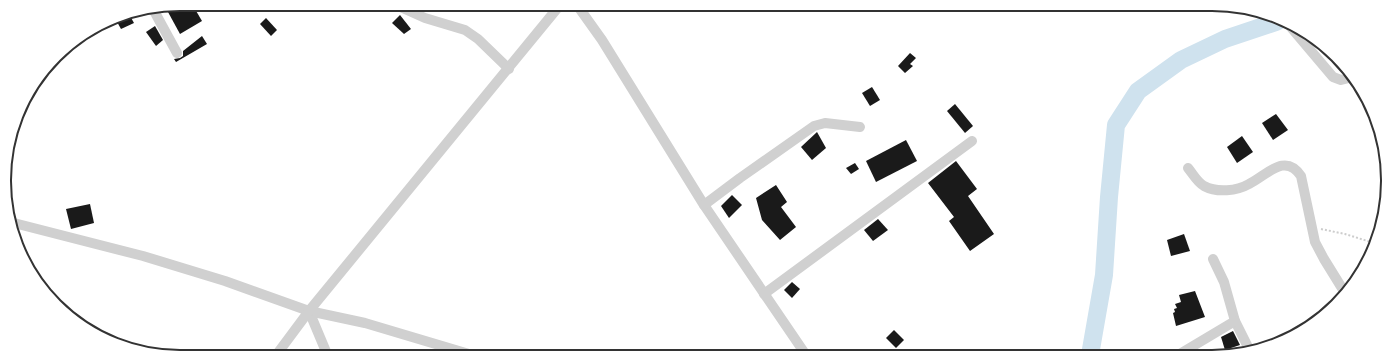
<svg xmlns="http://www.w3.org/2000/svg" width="1392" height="361" viewBox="0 0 1392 361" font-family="Roboto,sans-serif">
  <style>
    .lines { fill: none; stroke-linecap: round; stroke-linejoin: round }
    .river { stroke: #cfe2ee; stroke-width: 18 }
    .building { fill: #1a1a1a }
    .path { stroke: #cdcdcd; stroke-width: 2; stroke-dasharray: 2 2; stroke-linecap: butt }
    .street { stroke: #d0d0d0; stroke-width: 10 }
    .rim { fill: none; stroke: #333; stroke-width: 2 }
  </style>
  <rect width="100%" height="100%" fill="#fff"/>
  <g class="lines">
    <!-- river -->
    <path class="river" d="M1090,355L1104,275L1109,197L1116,125L1138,91L1181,60L1225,39L1276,22L1278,21"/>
  </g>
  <!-- building -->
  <g class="building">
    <path d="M182,4H192L202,21L180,34L168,12Z"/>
    <path d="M129,14L134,23L121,29L116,20L124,15Z"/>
    <path d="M400,15L411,29L404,34L392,23Z"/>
    <path d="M266,18L277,30L271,36L260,24Z"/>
    <path d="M155,26L163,40L156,46L146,32Z"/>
    <path d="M202,36L207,44L176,62L174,59L180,58L183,56V51Z"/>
    <path d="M910,53L916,58L910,64L913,66L905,73L898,66Z"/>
    <path d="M872,87L880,100L870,106L862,93Z"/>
    <path d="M955,104L973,126L965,133L947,111Z"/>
    <path d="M1276,114L1288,130L1273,140L1262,123Z"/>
    <path d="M817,132L826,148L812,160L801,147Z"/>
    <path d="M1242,136L1253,152L1237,163L1227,147Z"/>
    <path d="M906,140L917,161L876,182L866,161Z"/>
    <path d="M956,161L977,189L968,196L994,234L970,251L949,221L954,217L928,183Z"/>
    <path d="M855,163L859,169L851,174L846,168Z"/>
    <path d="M776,185L787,202L781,207L796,227L780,240L762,220L756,198Z"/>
    <path d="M732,195L742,205L729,218L721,206Z"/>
    <path d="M90,204L94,223L71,229L66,209Z"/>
    <path d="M878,219L888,230L873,241L864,230Z"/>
    <path d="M1184,234L1190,251L1171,256L1167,240Z"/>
    <path d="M792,282L800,289L792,298L784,290Z"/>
    <path d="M1195,291L1205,317L1176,326L1173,313L1175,312L1174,309L1177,308L1175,304L1181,302L1179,295Z"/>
    <path d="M894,330L904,340L896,348L886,338Z"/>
    <path d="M1233,331L1240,345L1225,350L1221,337Z"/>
  </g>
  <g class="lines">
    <!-- path -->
    <path class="path" d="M1321,229L1345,234L1374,243"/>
    <!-- street -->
    <g class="street">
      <path d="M396,5L425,18L465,30L478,39L509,69"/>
      <path d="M577,5L602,40L704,205L806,355"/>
      <path d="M153,9L177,53"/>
      <path d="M1289,25L1333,77L1341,80L1353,77"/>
      <path d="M1188,168C1193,174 1197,182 1204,186C1217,193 1237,191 1249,184C1267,175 1285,152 1301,176L1315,242L1324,259L1345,293"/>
      <path d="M704,205L740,178L814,126L825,123L860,127"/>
      <path d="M10,222L143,256L225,281L309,311L365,323L469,354"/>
      <path d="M1213,259L1224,282L1235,321L1250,351"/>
      <path d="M764,294L972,141"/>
      <path d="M309,311L327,354"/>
      <path d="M277,354L309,311L560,5"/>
      <path d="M1178,355L1235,321"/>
    </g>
  </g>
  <!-- crop -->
  <path d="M0 0H1392V361H0ZM180 11H1212A169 169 0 0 1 1381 180V181A169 169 0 0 1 1212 350H180A169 169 0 0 1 11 181V180A169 169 0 0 1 180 11Z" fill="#fff" fill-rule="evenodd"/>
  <path class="rim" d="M180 11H1212A169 169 0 0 1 1381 180V181A169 169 0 0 1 1212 350H180A169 169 0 0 1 11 181V180A169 169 0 0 1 180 11Z"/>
</svg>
